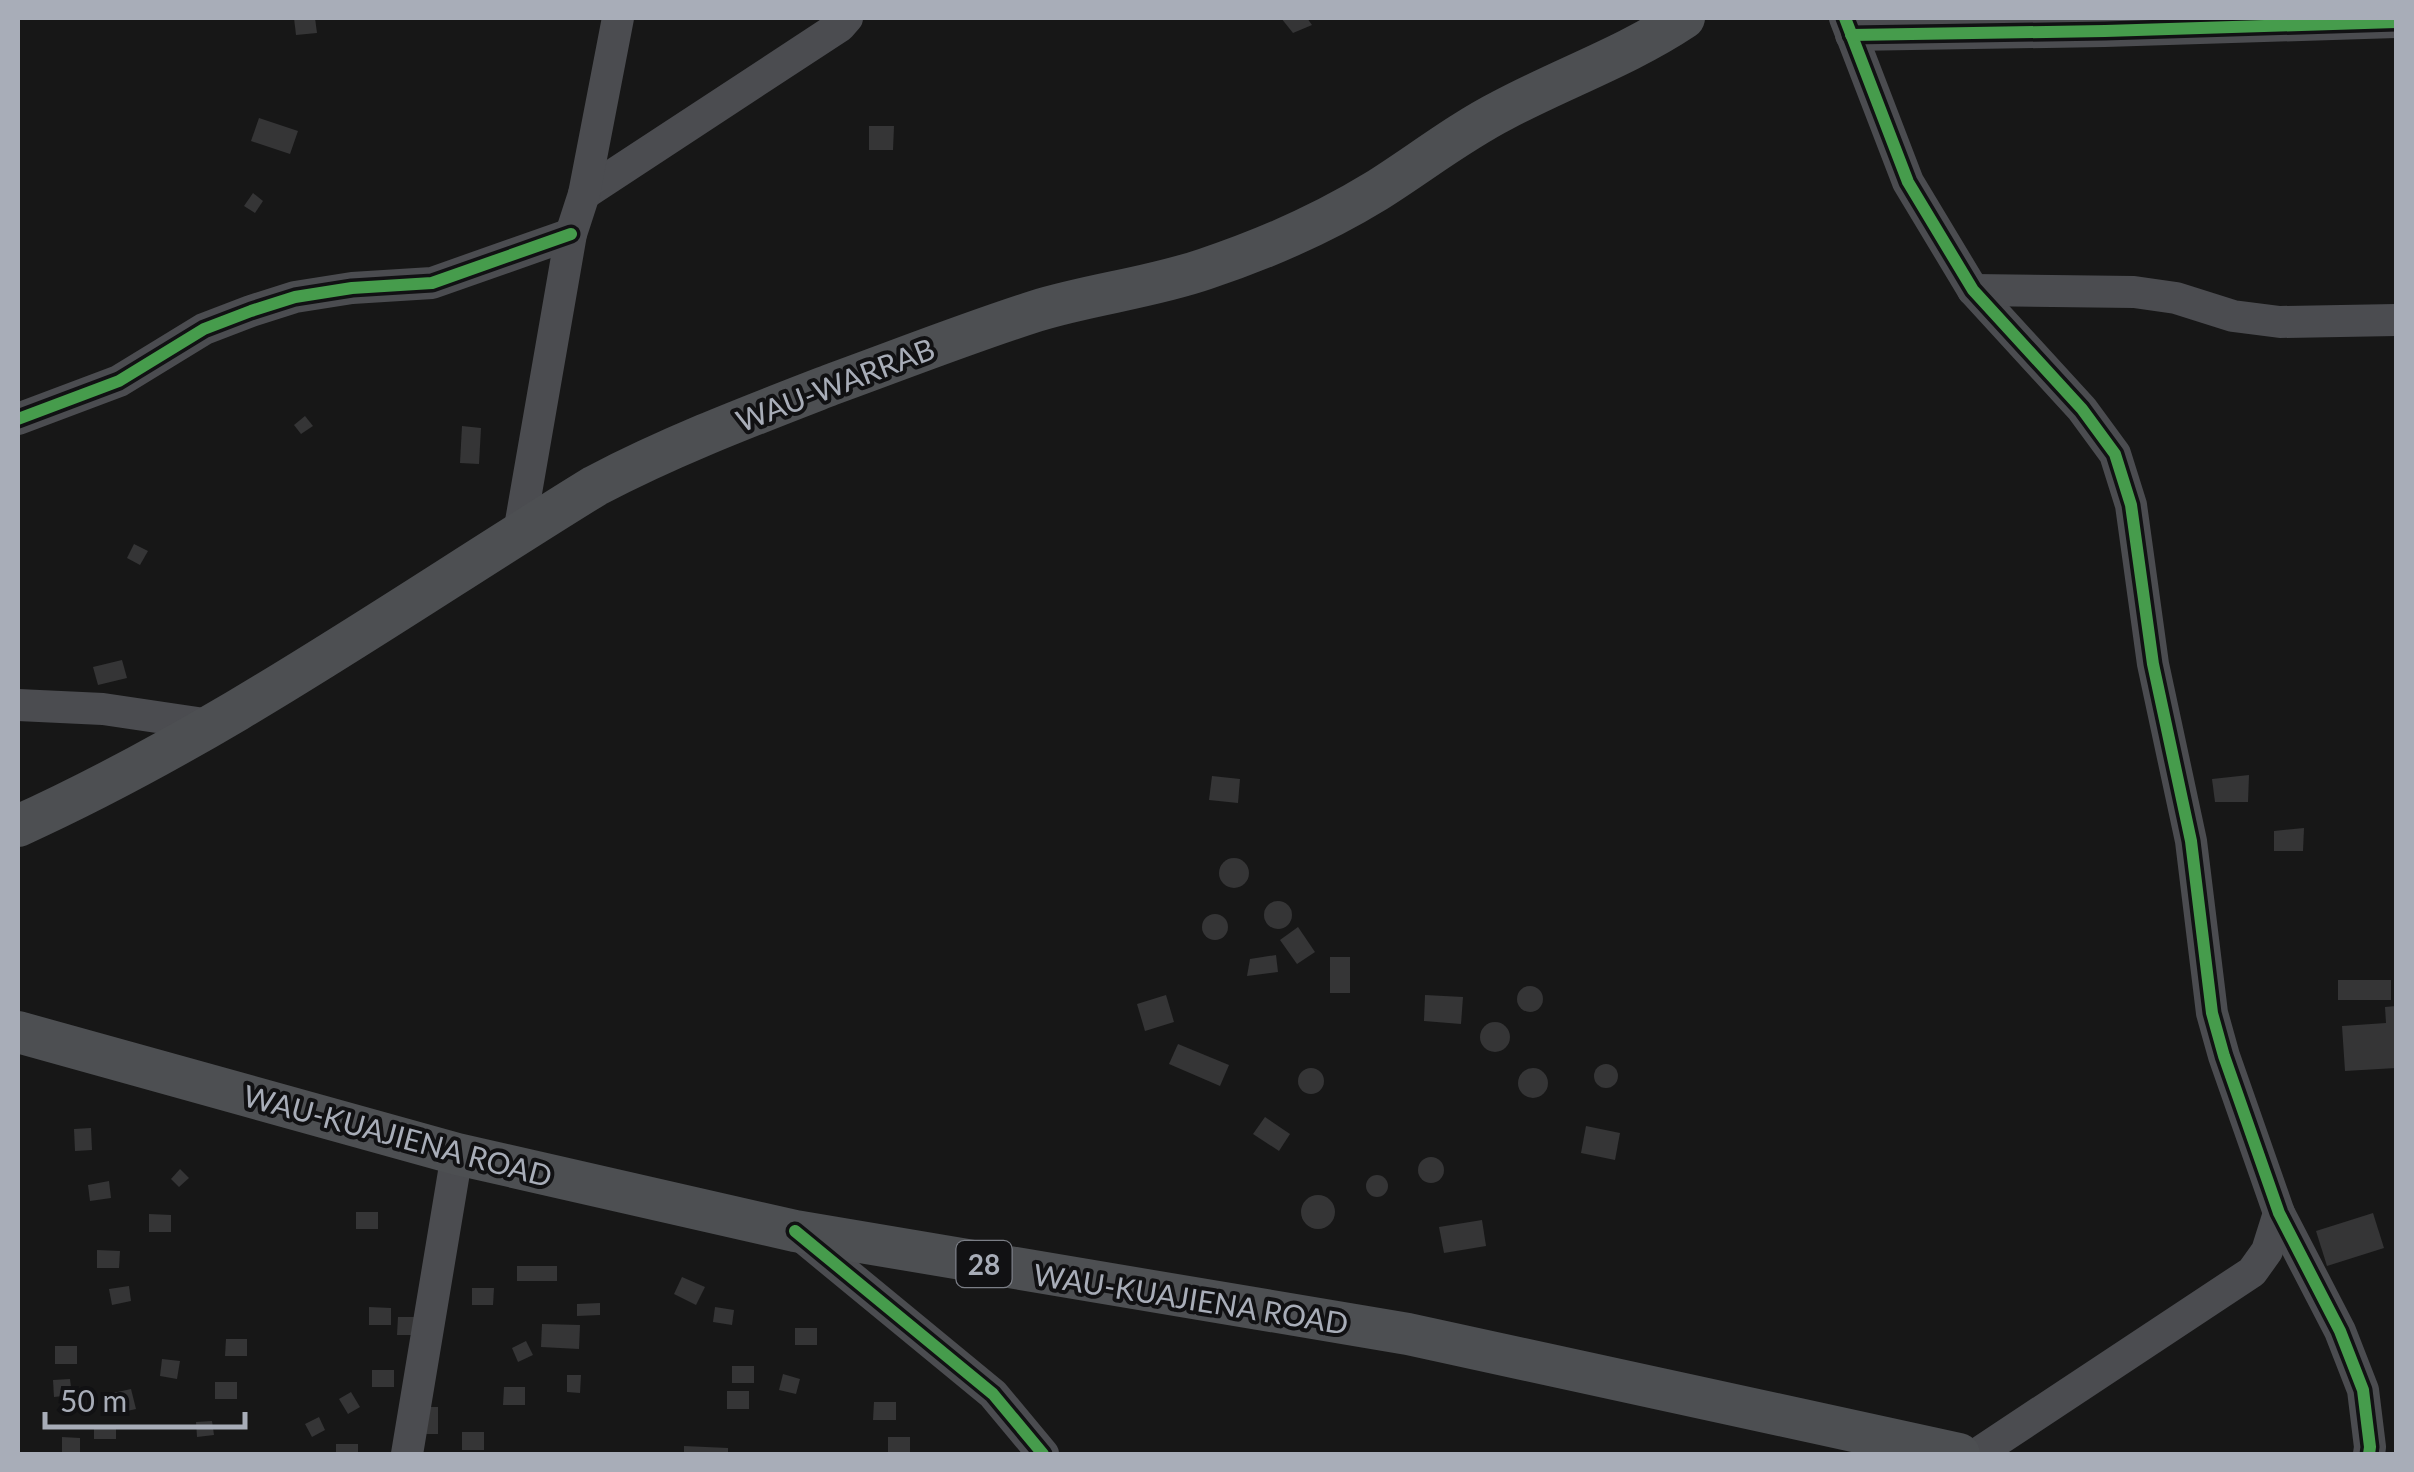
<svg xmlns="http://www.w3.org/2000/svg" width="2414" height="1472" viewBox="0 0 2414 1472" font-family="Lato,sans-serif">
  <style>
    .building { fill: #353536 }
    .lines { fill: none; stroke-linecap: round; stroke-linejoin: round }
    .minor { stroke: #4b4c50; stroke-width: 32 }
    .major { stroke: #4d4f52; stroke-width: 42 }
    .cycleway-casing { stroke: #111113; stroke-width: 19 }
    .cycleway { stroke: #469c4c; stroke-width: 12 }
    .labels { text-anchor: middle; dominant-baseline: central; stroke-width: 8; stroke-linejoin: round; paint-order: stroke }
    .shield { fill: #111113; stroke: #7b7e86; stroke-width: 2.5 }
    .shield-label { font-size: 28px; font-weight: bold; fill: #a8adb8 }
    .street-label { font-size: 30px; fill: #a8adb8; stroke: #111113 }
  </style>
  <rect width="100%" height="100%" fill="#171717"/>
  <!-- building -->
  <g class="building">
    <path d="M294,18H315L317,33L296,35Z"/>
    <path d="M1281,18H1307L1312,25L1293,33Z"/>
    <path d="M259,118L298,131L290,154L251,141Z"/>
    <path d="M869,126H894L893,150H869Z"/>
    <path d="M253,193L263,201L255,213L244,206Z"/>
    <path d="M305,416L313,426L301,434L294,425Z"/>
    <path d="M462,426L481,428L479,464L460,463Z"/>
    <path d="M134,544L148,551L140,565L127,558Z"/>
    <path d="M122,660L127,678L98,685L93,667Z"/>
    <path d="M2249,775L2248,802H2215L2212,779Z"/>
    <path d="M1212,776L1240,779L1238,803L1209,800Z"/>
    <path d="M2304,828L2303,851H2274V831Z"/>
    <circle cx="1234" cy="873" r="15"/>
    <circle cx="1278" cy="915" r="14"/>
    <circle cx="1215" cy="927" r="13"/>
    <path d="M1298,927L1315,952L1297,964L1280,940Z"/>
    <path d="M1276,955L1278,972L1247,976L1250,959Z"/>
    <rect x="1330" y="957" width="20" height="36"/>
    <rect x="2338" y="980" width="53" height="20"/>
    <circle cx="1530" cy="999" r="13"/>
    <path d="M1166,995L1174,1022L1145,1031L1137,1004Z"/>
    <path d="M1425,995L1463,997L1461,1024L1424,1021Z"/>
    <path d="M2396,1006V1068L2345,1071L2342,1026L2386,1023L2385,1007Z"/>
    <circle cx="1495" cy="1037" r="15"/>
    <path d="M1178,1044L1229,1065L1220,1086L1169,1064Z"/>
    <circle cx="1606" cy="1076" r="12"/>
    <circle cx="1311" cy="1081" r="13"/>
    <circle cx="1533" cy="1083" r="15"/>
    <path d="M1265,1117L1290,1134L1279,1151L1253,1134Z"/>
    <path d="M1586,1126L1620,1133L1615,1160L1581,1153Z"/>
    <path d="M91,1128L92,1150L75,1151L74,1129Z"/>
    <circle cx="1431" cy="1170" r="13"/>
    <path d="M180,1169L189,1178L179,1187L171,1179Z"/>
    <circle cx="1377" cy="1186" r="11"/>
    <path d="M109,1181L111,1198L90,1201L88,1185Z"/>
    <circle cx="1318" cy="1212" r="17"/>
    <rect x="356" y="1212" width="22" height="17"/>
    <path d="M2373,1213L2384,1248L2327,1266L2316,1231Z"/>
    <path d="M149,1214L171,1215V1232H149Z"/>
    <path d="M1482,1220L1486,1246L1444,1253L1439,1227Z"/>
    <path d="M97,1250L120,1251L119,1268H97Z"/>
    <rect x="517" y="1266" width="40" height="15"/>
    <path d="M682,1277L705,1287L696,1305L674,1294Z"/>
    <path d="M129,1286L131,1301L112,1305L109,1289Z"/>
    <path d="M472,1288H494L493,1305H472Z"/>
    <path d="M600,1303V1315L577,1316V1304Z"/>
    <path d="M369,1307L391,1308V1325H369Z"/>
    <path d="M715,1307L734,1310L732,1325L713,1322Z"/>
    <path d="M398,1317H420V1335H397Z"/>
    <path d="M542,1324L580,1325L579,1349L541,1347Z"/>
    <rect x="795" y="1328" width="22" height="17"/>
    <path d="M226,1339H247V1356H225Z"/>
    <path d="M526,1341L533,1355L518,1362L512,1348Z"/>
    <rect x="55" y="1346" width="22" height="18"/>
    <path d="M162,1359L180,1361L177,1379L160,1376Z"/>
    <rect x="732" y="1366" width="22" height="17"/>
    <rect x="372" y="1370" width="22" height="17"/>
    <path d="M783,1374L800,1379L796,1394L779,1390Z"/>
    <path d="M567,1375H581L580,1393L567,1392Z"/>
    <path d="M70,1379L72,1395L54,1397L53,1380Z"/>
    <rect x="215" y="1382" width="22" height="17"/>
    <path d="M504,1387H525V1405H503Z"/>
    <path d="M131,1389L136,1409L118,1413L113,1393Z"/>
    <rect x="727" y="1391" width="22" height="18"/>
    <path d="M351,1392L360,1407L348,1414L339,1399Z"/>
    <path d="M874,1402H896V1420H873Z"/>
    <rect x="421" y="1407" width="17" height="27"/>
    <path d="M319,1417L325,1430L312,1437L305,1424Z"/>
    <path d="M212,1421L214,1435L197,1437L196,1422Z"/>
    <rect x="94" y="1427" width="22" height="12"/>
    <rect x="462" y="1432" width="22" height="18"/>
    <path d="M62,1437L80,1438V1454H62Z"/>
    <rect x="888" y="1437" width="22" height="17"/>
    <rect x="336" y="1444" width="22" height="10"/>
    <path d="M684,1446L728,1448V1454H684Z"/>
  </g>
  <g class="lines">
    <!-- minor -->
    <g class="minor">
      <path d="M1845,18L1908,182L1973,290L2082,409L2115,454L2131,505L2153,664L2191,841L2212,1013L2224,1056L2279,1213L2340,1331L2363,1390L2370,1447L2369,1454"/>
      <path d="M1851,35L2105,31L2396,22"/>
      <path d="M584,194L840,26L847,18"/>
      <path d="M1973,290L2134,292L2176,298L2233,316L2280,322L2396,320"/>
      <path d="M18,419L119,381L204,329L251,311L295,297L352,288L432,283L571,234"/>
      <path d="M519,533L571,234L584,194L618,18"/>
      <path d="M18,705L103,709L211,725"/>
      <path d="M795,1231L993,1394L1043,1454"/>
      <path d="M407,1454L457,1154"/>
      <path d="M1977,1454L2252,1272L2267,1251L2279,1213"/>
    </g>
    <!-- major -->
    <g class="major">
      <path d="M18,826C221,734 405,603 595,486C671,446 750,416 830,385C899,360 967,333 1036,311C1091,294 1150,288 1205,269C1265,249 1322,224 1376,191C1419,164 1458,133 1503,110C1563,78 1627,56 1684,18"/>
      <path d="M18,1032L457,1154L795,1231L1408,1334L1959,1454"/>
    </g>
    <defs>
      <g id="cycleway">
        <path d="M1845,18L1908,182L1973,290L2082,409L2115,454L2131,505L2153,664L2191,841L2212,1013L2224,1056L2279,1213L2340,1331L2363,1390L2370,1447L2369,1454"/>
        <path d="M1851,35L2105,31L2396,22"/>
        <path d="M18,419L119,381L204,329L251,311L295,297L352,288L432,283L571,234"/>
        <path d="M795,1231L993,1394L1043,1454"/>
      </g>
    </defs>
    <!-- cycleway casing -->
    <use href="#cycleway" class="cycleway-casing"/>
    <!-- cycleway -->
    <use href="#cycleway" class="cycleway"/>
  </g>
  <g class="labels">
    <!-- shield labels -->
    <rect class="shield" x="956.5" y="1241" width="55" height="46" rx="8"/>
    <g class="shield-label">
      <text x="984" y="1264">28</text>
    </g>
    <!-- street labels -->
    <g class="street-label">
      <text transform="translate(835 384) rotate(-21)">WAU-WARRAB</text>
      <text transform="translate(398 1135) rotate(15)">WAU-KUAJIENA ROAD</text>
      <text transform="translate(1191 1298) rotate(9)">WAU-KUAJIENA ROAD</text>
    </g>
  </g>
  <!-- border -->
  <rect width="2414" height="1472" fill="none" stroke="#a8adb8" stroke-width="40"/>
  <!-- scale -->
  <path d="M45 1412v15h200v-15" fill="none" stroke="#a8adb8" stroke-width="5"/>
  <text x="60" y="1412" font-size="30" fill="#a8adb8" stroke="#111113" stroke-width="8" paint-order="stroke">50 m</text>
</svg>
